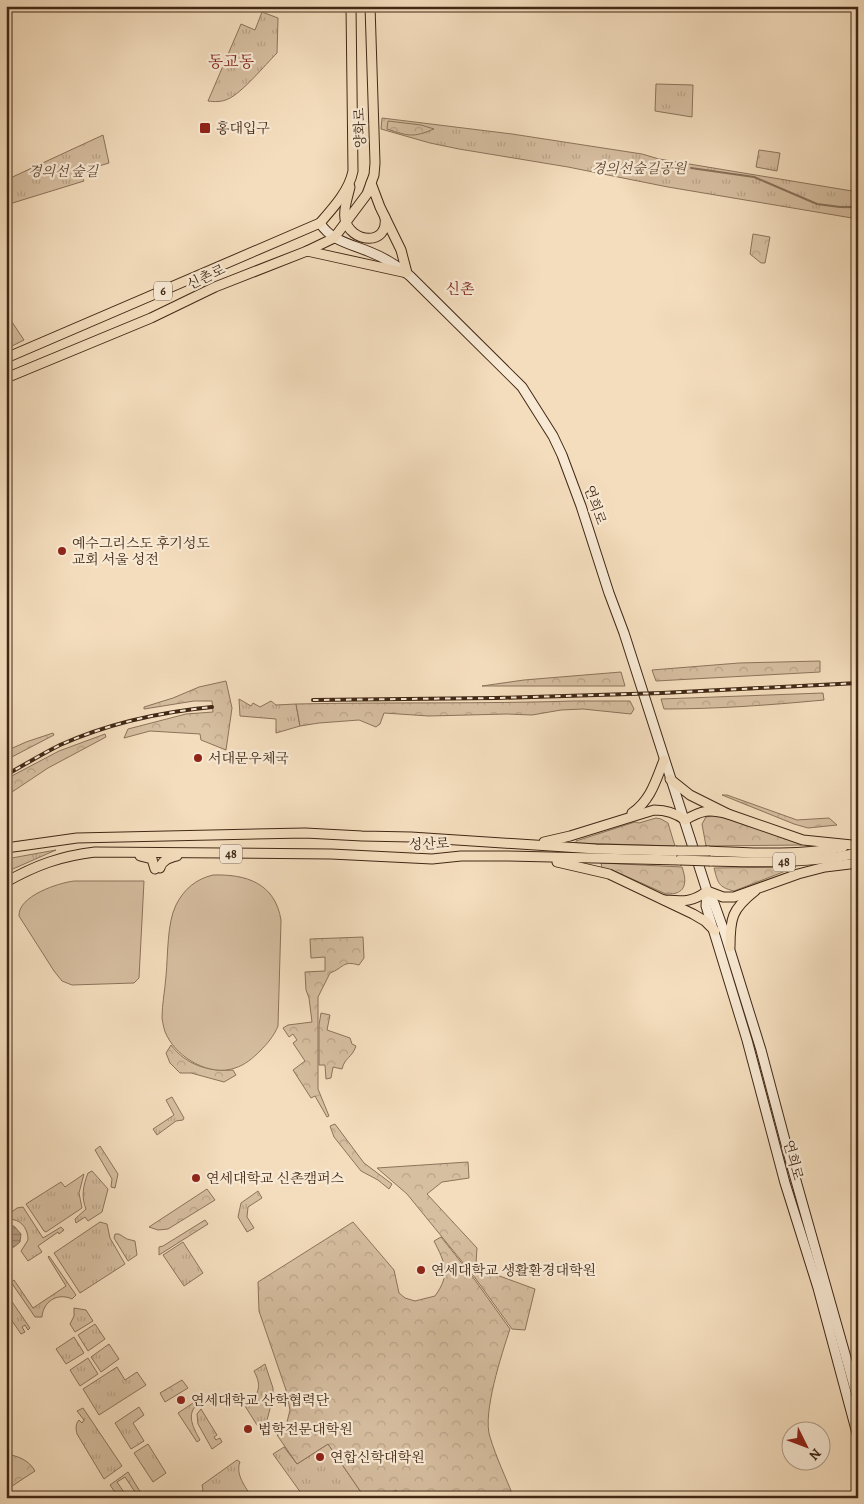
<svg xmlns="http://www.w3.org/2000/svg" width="864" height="1504" viewBox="0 0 864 1504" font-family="Alegreya,'Noto Serif KR',serif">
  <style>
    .grass { fill: url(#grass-tufts); stroke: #8c735a }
    .forest { fill: url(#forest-crowns); stroke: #8c735a }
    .garden { fill: #d6bea0; stroke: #8c735a }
    .water { fill: url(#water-rules); stroke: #886f58 }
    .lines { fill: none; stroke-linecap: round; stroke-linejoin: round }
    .stream { stroke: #886f58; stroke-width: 2 }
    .secondary-casing { stroke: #412815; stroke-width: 11 }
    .primary-casing { stroke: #412815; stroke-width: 11 }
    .secondary { stroke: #f8e9d4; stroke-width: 9 }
    .primary { stroke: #f4ddbd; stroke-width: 9 }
    .rail-casing { stroke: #412815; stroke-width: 4 }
    .rail { stroke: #f8e9d4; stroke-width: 2; stroke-dasharray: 5.5; stroke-linecap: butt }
    .primary-bridge-casing { stroke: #412815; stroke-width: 11; stroke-linecap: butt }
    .primary-bridge { stroke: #f4ddbd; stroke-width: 9 }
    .poi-dot { fill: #8f2418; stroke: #f8e9d4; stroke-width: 2 }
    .labels { text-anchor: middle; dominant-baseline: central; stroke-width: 4.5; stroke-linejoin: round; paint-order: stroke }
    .shield { fill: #f8e9d4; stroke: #78624e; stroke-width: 1 }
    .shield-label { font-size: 12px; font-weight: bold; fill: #412815 }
    .poi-label { font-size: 14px; fill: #412815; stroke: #f8e9d4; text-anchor: start }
    .street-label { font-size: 14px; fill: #412815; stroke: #f8e9d4 }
    .park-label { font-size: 14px; font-style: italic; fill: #5f4631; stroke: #f8e9d4 }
    .neighbourhood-label { font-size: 15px; fill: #7a1f14; stroke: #f8e9d4 }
    .quarter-label { font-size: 16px; fill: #7a1f14; stroke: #f8e9d4 }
  </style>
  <defs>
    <pattern id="grass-tufts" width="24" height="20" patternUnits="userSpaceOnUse" patternTransform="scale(1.25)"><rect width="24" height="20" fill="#d6bea0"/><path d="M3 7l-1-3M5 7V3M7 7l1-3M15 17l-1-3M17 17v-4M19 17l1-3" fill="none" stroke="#b9a389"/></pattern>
    <pattern id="forest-crowns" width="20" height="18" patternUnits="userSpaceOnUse" patternTransform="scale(1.25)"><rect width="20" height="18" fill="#d6bea0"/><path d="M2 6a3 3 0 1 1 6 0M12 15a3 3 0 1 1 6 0" fill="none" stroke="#b9a389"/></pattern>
    <pattern id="water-rules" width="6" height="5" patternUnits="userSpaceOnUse" patternTransform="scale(1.25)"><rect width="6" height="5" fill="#b79f84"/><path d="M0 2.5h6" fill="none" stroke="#96826b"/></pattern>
  </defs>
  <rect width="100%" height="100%" fill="#f4ddbd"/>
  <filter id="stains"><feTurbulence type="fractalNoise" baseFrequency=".004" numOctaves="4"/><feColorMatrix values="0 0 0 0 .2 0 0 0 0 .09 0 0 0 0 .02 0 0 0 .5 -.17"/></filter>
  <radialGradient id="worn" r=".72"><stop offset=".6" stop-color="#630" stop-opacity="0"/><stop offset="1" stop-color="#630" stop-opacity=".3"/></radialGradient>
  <!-- grass -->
  <g class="grass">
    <path d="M262,12L278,18L277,53C265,65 242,93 228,99C222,102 214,102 208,101L241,24L255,30Z"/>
    <path d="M656,84L693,85L692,117L655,111Z"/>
    <path d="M382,118L512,134L642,154L659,159L858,192V219L668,187L568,167L459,149L430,143L381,129Z"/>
    <path d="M103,135L109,163L79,172L84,181L6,205V180Z"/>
    <path d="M759,150L780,153L777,171L756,167Z"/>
    <path d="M12,322L24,340L10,347L6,342V325Z"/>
    <path d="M239,699L251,706L253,703L260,707L271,701L276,705L296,704L300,726L276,733V719L240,716Z"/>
    <path d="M56,850L6,872V859Z"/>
    <path d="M172,1097L184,1118L183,1120L176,1121L157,1135L153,1129L174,1115L166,1100Z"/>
    <path d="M92,1171L108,1189L102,1212L88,1221L85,1217L76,1223L75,1219L86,1209C81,1197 83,1186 88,1173Z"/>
    <path d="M84,1174L79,1193L82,1208L46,1232L44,1231L26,1204L61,1182L65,1187Z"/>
    <path d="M258,1191L262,1198L248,1207L247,1217L254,1228L247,1232L238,1217L241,1203Z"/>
    <path d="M23,1207L43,1238L61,1227L64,1230L59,1234L58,1232L38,1246L42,1252L28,1261L21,1251L28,1240C28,1227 19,1217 6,1220V1216L17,1208Z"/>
    <path d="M100,1222L107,1224L110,1238L125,1264L80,1293L54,1253Z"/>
    <path d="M115,1234H119L127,1239L135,1241L137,1255L128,1261L114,1238Z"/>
    <path d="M183,1242L203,1273L184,1286L163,1255Z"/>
    <path d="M49,1256L76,1295L72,1299C57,1292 43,1302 42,1317H35L11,1282L14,1280L33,1308L66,1286L48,1257Z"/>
    <path d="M6,1293L30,1328L28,1330L25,1325L22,1327L25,1332L21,1334L6,1312Z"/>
    <path d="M74,1308L86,1310L93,1321L75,1332L70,1324L74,1316Z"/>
    <path d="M95,1324L105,1339L88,1351L78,1335Z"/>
    <path d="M74,1337L84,1353L66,1364L56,1349Z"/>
    <path d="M109,1344L119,1359L101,1372L91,1357Z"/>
    <path d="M88,1358L98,1374L80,1386L70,1370Z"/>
    <path d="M265,1364L273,1388V1397L266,1424L261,1426L257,1425L245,1406C258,1395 263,1388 254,1371Z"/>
    <path d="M117,1367L125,1380L137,1372L146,1385L99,1415L83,1389Z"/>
    <path d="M196,1401L198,1404C185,1414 194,1429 200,1440L197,1442L178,1413Z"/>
    <path d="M139,1407L144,1415L133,1423L144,1441L131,1449L115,1423Z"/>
    <path d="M83,1408L122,1466L104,1479L77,1434C76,1430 75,1424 79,1420L82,1423L84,1420L77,1411Z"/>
    <path d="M201,1409L217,1435L214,1437L216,1440L220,1438L222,1442L212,1449L198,1424L197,1414Z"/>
    <path d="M148,1444L166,1473L153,1482L134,1453Z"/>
    <path d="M328,1444L365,1498H313L301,1493L273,1454L284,1447L297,1464Z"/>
    <path d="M237,1460L240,1462C235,1475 246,1487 252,1498H198L203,1490L202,1485Z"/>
    <path d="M128,1472L144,1498H139L125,1477L117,1482L128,1498H119L110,1485Z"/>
  </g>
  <!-- forest -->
  <g class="forest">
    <path d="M388,121L421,125L434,129C412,138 409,136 387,129Z"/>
    <path d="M753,234L770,237L765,263H761L750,254Z"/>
    <path d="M820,661V672L656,681L652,670L739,663Z"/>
    <path d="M621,672L625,686H482L524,680Z"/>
    <path d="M226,681L232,708L226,750L201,740L200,734L150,731L124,738L128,729L186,714L213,712L212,701H194L144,709V707L173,698L199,687Z"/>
    <path d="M823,693L824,700C771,705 717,709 664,709L661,699Z"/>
    <path d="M574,701H630L634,709L631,714L583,709L561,710L532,715L507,714L429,716L384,713L380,724L376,727L359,720L319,723L300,726L296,704C389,702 481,704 574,701Z"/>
    <path d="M53,733L54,735L6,760V751L26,742Z"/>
    <path d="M105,734L106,737L48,768L6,796V779L59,751Z"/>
    <path d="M722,795H727L797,820L829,818L837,825L808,828L794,824Z"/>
    <path d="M719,814L802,844V845L706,846L702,824L706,817Z"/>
    <path d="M656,818L661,819L668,823L675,846L576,843V841L635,822L639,823Z"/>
    <path d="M601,863L682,867C688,884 685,895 666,894L612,870L602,868Z"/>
    <path d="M796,867L734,891C718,887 718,883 714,868Z"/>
    <path d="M363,937L364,958L359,965C342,960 344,968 330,973L318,997V1089L329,1116L327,1117L315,1096L311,1098L293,1070L305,1061L293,1043L297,1040L293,1034L289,1037L283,1028L288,1025L312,1022L309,998L306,990L305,972L325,971V957L311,958L310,939Z"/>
    <path d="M321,1013L330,1015L327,1030L350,1038L352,1044L356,1046C352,1058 345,1057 342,1069L333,1067L331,1078L326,1079L325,1065H319V1025Z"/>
    <path d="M171,1045C186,1065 209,1072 233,1070L236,1075L224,1082L191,1073H180L170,1063L166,1053Z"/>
    <path d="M335,1124L364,1163L392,1184L389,1189L378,1180L361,1171L334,1137L330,1126Z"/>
    <path d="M100,1146L118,1174L115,1188L111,1187L112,1179L95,1150Z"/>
    <path d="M468,1162L469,1178L442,1182L427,1194L477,1248L476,1263L494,1274L535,1289L525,1330L512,1329L473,1275L407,1194L377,1168Z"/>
    <path d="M207,1189L215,1200L168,1229L158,1230L149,1227Z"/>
    <path d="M205,1220L208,1224L159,1255V1247L163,1246Z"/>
    <path d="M353,1222L394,1270L399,1293L405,1298L415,1301L435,1296C451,1274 445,1263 434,1241L441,1237L472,1276L510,1329C502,1353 482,1414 490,1437C496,1457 506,1478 514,1498H401L396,1490L383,1498H365L328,1444L297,1464L277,1435L287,1422L290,1410L286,1390L259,1311L258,1282Z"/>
    <path d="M182,1380L188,1388L165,1402L160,1393Z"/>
    <path d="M6,1454C18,1456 29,1460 35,1471L6,1490Z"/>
  </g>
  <!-- garden -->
  <g class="garden">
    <path d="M213,875C246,874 275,883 281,920L278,1026C274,1036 267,1044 260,1051C253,1058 245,1065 235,1068C210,1077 178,1058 167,1036C164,1031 163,1024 162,1018C162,1004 165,990 166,976C168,955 167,923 176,905C184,889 196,879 213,875Z"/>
    <path d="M74,881H144L139,978L134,983L72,985L62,981L54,971L19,916C18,896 58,883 74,881Z"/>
  </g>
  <!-- water -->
  <path class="water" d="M6,1226H14L21,1234L20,1242L14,1247L6,1248Z"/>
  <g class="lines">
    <!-- stream -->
    <path class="stream" d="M691,168L754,177L817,204L840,207H858"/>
    <defs>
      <g id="secondary">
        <path d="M320,223C331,241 351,244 370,252C385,258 398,266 410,276L522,387L553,436L562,455L581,506L609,593L624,633L707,891L714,903L724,931L761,1050L791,1163L858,1400"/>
        <path d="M707,891L706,906L747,1040L785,1183L818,1288L858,1437"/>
      </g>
      <g id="primary">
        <path d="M350,187C348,196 343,209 345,219C350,243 389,247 385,217"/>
        <path d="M307,251L407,273L401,250L380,207L371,183"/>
        <path d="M6,358L320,223C333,208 349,191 353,171L351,6"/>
        <path d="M6,378L151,318L215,287L307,251L334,238L367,194L374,175L375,163L370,6"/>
        <path d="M670,779L690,795L728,814L803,840L852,845"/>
        <path d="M632,813C651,800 656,780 664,760"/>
        <path d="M544,842L570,836L654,810C666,810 676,813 685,820C702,810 709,809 728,814"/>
        <path d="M6,848L77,838L305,833L362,836L411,837L596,849L676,851"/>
        <path d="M707,851C752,853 799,856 843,847"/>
        <path d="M140,856L152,859L155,869"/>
        <path d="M710,861C759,862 809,864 858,853"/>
        <path d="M557,862L609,874L693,914L705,921L715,931"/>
        <path d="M160,868C162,860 169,858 177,856"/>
        <path d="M6,882C36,865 61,856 95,852L331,854L432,859L461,856H506L680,860"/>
        <path d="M664,900C682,901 692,903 707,891L723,897H734L798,874L825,867L858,863"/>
        <path d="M730,947C730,918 732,909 755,891"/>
      </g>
    </defs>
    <!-- secondary casing -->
    <use href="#secondary" class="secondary-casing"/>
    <!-- primary casing -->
    <use href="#primary" class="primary-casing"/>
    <!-- secondary -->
    <use href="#secondary" class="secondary"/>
    <!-- primary -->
    <use href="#primary" class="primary"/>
    <defs>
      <g id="rail">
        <path d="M313,700L496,698L662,693L858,683"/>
        <path d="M6,775C24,765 42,754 60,745C107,724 160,712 212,707"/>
      </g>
    </defs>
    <!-- rail casing -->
    <use href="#rail" class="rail-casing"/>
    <!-- rail -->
    <use href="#rail" class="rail"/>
    <defs>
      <g id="primary-bridge">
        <path d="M676,851H707"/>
        <path d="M680,860L710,861"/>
      </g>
    </defs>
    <!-- primary-bridge casing -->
    <use href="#primary-bridge" class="primary-bridge-casing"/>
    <!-- primary-bridge -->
    <use href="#primary-bridge" class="primary-bridge"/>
  </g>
  <!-- markers -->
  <g class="poi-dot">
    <rect x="199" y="122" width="12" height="12" rx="2.5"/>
    <circle cx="62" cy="551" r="5"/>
    <circle cx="198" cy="758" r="5"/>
    <circle cx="196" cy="1178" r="5"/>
    <circle cx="421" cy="1270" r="5"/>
    <circle cx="181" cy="1400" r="5"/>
    <circle cx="248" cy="1429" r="5"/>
    <circle cx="320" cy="1457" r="5"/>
  </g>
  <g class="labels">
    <!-- shield labels -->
    <g class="shield">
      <rect x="154" y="281.5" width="18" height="19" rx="4"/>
      <rect x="220" y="844.5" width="22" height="19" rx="4"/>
      <rect x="773" y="852.5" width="22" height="19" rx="4"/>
    </g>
    <g class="shield-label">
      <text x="163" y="291">6</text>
      <text x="231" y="854">48</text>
      <text x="784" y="862">48</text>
    </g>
    <!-- poi labels -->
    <g class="poi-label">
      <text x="216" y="128">홍대입구</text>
      <text x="72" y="543">예수그리스도 후기성도<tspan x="72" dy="16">교회 서울 성전</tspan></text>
      <text x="208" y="758">서대문우체국</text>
      <text x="206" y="1178">연세대학교 신촌캠퍼스</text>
      <text x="431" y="1270">연세대학교 생활환경대학원</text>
      <text x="191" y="1400">연세대학교 산학협력단</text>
      <text x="258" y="1429">법학전문대학원</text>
      <text x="330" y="1457">연합신학대학원</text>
    </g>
    <!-- street labels -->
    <g class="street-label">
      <text transform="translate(360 128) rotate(-92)">양화로</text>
      <text transform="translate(206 277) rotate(-25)">신촌로</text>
      <text transform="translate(595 505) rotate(71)">연희로</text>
      <text transform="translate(429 844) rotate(-2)">성산로</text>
      <text transform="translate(793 1160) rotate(75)">연희로</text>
    </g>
    <!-- park labels -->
    <g class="park-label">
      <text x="639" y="168">경의선숲길공원</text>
      <text x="63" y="171">경의선 숲길</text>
    </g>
    <!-- neighbourhood labels -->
    <g class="neighbourhood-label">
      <text x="460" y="289">신촌</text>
    </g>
    <!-- quarter labels -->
    <g class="quarter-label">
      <text x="231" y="62">동교동</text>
    </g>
  </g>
  <!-- margin -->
  <rect width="864" height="1504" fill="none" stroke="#f4ddbd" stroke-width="25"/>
  <rect x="8" y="8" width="849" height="1489" fill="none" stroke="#412815" stroke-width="2.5"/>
  <rect x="12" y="12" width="839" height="1479" fill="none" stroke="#412815"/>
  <!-- north arrow -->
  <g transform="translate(806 1446) rotate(132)"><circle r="24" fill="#f8e9d4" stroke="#af9c88"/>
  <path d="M0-4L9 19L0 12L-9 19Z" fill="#8f2418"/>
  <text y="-8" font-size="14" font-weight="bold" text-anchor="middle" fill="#412815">N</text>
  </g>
  <rect width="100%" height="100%" filter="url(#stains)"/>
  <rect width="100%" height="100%" fill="url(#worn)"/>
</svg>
